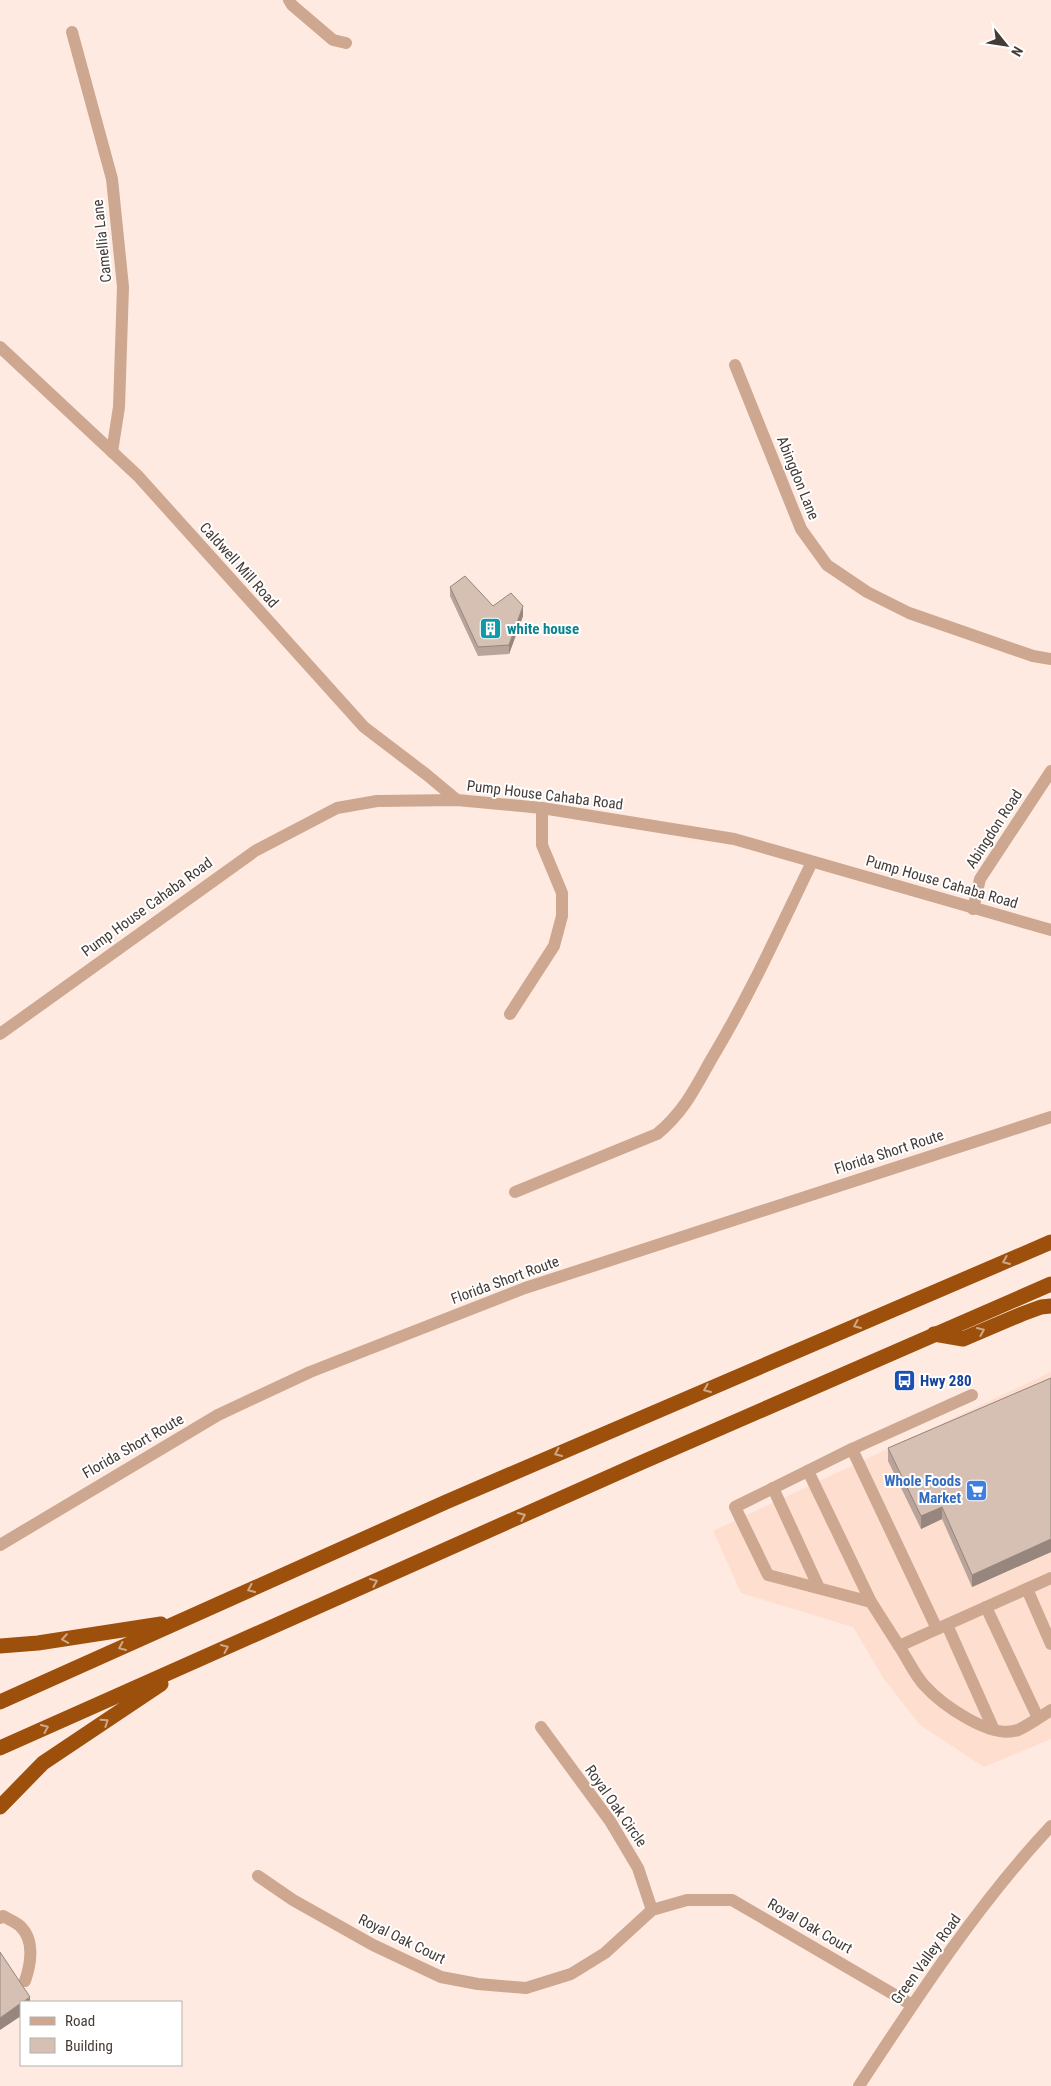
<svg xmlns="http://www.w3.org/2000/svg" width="1051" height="2086" viewBox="0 0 1051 2086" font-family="'Roboto Condensed',sans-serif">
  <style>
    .built { fill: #fedfcf }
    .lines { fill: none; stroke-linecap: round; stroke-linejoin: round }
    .minor { stroke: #cda78f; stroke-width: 12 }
    .highway { stroke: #9d500c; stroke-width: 15 }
    .wall { fill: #b8a49a }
    .shaded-wall { fill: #96867d }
    .building { fill: #d6bfb3; stroke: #96867d }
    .oneway { stroke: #cea886 }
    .labels { text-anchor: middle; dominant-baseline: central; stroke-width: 4; stroke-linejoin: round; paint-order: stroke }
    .street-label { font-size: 15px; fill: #443b36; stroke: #fff }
    .culture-label { font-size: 15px; font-weight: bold; fill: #0d838f; stroke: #fff; text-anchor: start }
    .transit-label { font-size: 15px; font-weight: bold; fill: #164399; stroke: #fff; text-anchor: start }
    .shop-label { font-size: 15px; font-weight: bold; fill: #366cbe; stroke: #fff; text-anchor: end }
  </style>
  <rect width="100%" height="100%" fill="#feeae1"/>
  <!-- built -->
  <path class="built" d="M1051,1372V1739L984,1767L920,1725L884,1679L853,1627L741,1593L713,1531Z"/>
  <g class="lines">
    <!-- minor -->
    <g class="minor">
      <path d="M289,0L292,5L333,40L346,43"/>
      <path d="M72,32L112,179L123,287L119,407L112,452"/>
      <path d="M0,347L138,476L364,727L427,775L457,800"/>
      <path d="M735,365L801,529L827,565L867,592L909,613L1033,656L1051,659"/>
      <path d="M973,909L980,879L1051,771"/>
      <path d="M510,1014L554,946L562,916V893L542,845V808"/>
      <path d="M0,1034L255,851L337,808L377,801L457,800L542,808L734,839L1051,930"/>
      <path d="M515,1192L657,1134C684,1112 695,1088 712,1058C750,995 780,928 812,862"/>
      <path d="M852,1449L972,1395"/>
      <path d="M808,1471L871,1602"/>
      <path d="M773,1488L819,1588"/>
      <path d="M0,1545L218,1415L310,1372L525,1288L1051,1117"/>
      <path d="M1027,1589L1051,1644"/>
      <path d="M986,1607L1038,1718"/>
      <path d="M947,1625L993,1728"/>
      <path d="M937,1629L852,1449L735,1507L768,1575L871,1602L899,1646L1051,1578"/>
      <path d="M899,1646C907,1658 914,1674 924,1685C941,1704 991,1740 1018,1730C1029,1725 1040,1717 1051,1710"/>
      <path d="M541,1727L610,1821L638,1868L652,1910"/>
      <path d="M258,1876L293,1900L373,1945L441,1977L478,1984L526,1988L571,1974L605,1953L652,1910L687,1900H732L912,2005"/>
      <path d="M0,1918L3,1916C8,1919 16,1922 20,1926C35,1940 31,1964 25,1981"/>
      <path d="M859,2086C918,1996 978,1904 1051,1826"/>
    </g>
    <!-- highway -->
    <g class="highway">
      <path d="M934,1334L963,1339L1022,1314L1041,1307L1051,1306"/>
      <path d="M0,1646L38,1643L161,1624"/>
      <path d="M0,1702L446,1502L1051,1242"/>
      <path d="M0,1748L638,1464L1051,1284"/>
      <path d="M0,1807L43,1763L161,1684"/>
    </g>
  </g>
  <!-- wall -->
  <g class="wall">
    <path d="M450,587L493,606L523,616L509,654L478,656L450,596Z"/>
    <path d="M1051,1378V1552L972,1587L942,1519L921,1529L888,1461V1448Z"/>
  </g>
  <!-- shaded-wall -->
  <g class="shaded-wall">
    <path d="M523,606V616L509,654V645Z"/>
    <path d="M942,1507V1519L921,1529V1516Z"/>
    <path d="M1051,1539V1552L972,1587V1575Z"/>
    <path d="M30,1997V2002H23Z"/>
    <path d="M21,2003V2016L0,2030V2018Z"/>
  </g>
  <!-- building -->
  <g class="building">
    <path d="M465,576L493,606L511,593L523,606L509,645L478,647L450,587Z"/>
    <path d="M1051,1378V1539L972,1575L942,1507L921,1516L888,1448Z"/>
    <path d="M0,1952L30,1997L23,2002H21V2003L0,2018Z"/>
  </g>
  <!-- one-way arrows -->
  <defs><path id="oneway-chevron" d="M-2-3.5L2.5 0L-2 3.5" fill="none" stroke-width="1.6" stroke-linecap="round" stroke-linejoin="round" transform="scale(1.25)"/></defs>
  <g class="oneway">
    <use href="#oneway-chevron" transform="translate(1006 1261) rotate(157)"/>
    <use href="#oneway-chevron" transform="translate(857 1325) rotate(157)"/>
    <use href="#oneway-chevron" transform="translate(981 1331) rotate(-23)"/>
    <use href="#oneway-chevron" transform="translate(707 1389) rotate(157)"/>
    <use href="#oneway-chevron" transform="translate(558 1453) rotate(156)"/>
    <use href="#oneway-chevron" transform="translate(522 1516) rotate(-24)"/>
    <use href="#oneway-chevron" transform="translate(374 1582) rotate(-24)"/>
    <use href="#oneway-chevron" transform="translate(251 1589) rotate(156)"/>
    <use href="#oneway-chevron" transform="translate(65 1639) rotate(171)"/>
    <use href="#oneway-chevron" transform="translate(122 1647) rotate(156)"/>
    <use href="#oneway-chevron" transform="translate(225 1648) rotate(-24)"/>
    <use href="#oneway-chevron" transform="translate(105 1722) rotate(-34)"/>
    <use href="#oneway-chevron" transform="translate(45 1728) rotate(-24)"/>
  </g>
  <!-- icons -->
  <defs>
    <symbol id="building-square" viewBox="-11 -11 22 22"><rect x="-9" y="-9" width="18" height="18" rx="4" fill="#0f9aa8" stroke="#fff"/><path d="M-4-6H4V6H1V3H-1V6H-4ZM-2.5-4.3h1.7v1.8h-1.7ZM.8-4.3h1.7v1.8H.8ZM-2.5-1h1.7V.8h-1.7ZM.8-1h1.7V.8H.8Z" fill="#fff"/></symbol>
    <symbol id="bus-square" viewBox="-11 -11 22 22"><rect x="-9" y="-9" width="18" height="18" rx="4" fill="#1a4fb4" stroke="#fff"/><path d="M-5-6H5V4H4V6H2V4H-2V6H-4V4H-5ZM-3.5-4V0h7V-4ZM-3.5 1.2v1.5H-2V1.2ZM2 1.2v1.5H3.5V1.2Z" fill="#fff"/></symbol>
    <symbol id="supermarket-square" viewBox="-11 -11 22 22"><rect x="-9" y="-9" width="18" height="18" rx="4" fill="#3f7fe0" stroke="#fff"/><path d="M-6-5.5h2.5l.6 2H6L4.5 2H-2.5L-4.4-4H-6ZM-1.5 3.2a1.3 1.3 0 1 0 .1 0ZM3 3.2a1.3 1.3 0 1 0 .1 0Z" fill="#fff"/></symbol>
  </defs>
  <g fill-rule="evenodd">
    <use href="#building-square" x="478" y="616" width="25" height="25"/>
    <use href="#bus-square" x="892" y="1368" width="25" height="25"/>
    <use href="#supermarket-square" x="964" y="1478" width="25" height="25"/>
  </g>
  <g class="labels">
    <!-- street labels -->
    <g class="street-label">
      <text transform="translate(102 241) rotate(-96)">Camellia Lane</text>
      <text transform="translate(798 478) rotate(68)">Abingdon Lane</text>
      <text transform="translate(239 565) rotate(48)">Caldwell Mill Road</text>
      <text transform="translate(545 795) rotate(7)">Pump House Cahaba Road</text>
      <text transform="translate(994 829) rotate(-57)">Abingdon Road</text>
      <text transform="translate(942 882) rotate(16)">Pump House Cahaba Road</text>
      <text transform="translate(147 907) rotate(-36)">Pump House Cahaba Road</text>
      <text transform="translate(889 1152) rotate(-18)">Florida Short Route</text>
      <text transform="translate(505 1280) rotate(-20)">Florida Short Route</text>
      <text transform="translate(133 1446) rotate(-30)">Florida Short Route</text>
      <text transform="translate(616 1806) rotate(55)">Royal Oak Circle</text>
      <text transform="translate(810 1926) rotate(30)">Royal Oak Court</text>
      <text transform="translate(402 1939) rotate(26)">Royal Oak Court</text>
      <text transform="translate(926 1959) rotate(-54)">Green Valley Road</text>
    </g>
    <!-- culture labels -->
    <g class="culture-label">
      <text x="507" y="629">white house</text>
    </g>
    <!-- transit labels -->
    <g class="transit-label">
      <text x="920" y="1381">Hwy 280</text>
    </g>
    <!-- shop labels -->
    <g class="shop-label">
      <text x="961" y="1481">Whole Foods<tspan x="961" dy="17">Market</tspan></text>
    </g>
  </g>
  <!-- legend -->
  <rect x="20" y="2001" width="162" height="65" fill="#ffffff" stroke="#b4b1af"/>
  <rect x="30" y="2017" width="25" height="8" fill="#cda78f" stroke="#b4b1af"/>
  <text x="65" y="2026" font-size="15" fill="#443b36">Road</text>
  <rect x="30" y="2038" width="25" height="15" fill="#d6bfb3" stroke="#b4b1af"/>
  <text x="65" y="2051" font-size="15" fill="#443b36">Building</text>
  <!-- north arrow -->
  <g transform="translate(1006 45) rotate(120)" stroke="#ffffff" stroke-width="4" paint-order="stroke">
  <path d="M0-4L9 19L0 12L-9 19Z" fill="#443b36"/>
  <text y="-8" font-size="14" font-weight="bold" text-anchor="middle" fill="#443b36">N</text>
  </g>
</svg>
